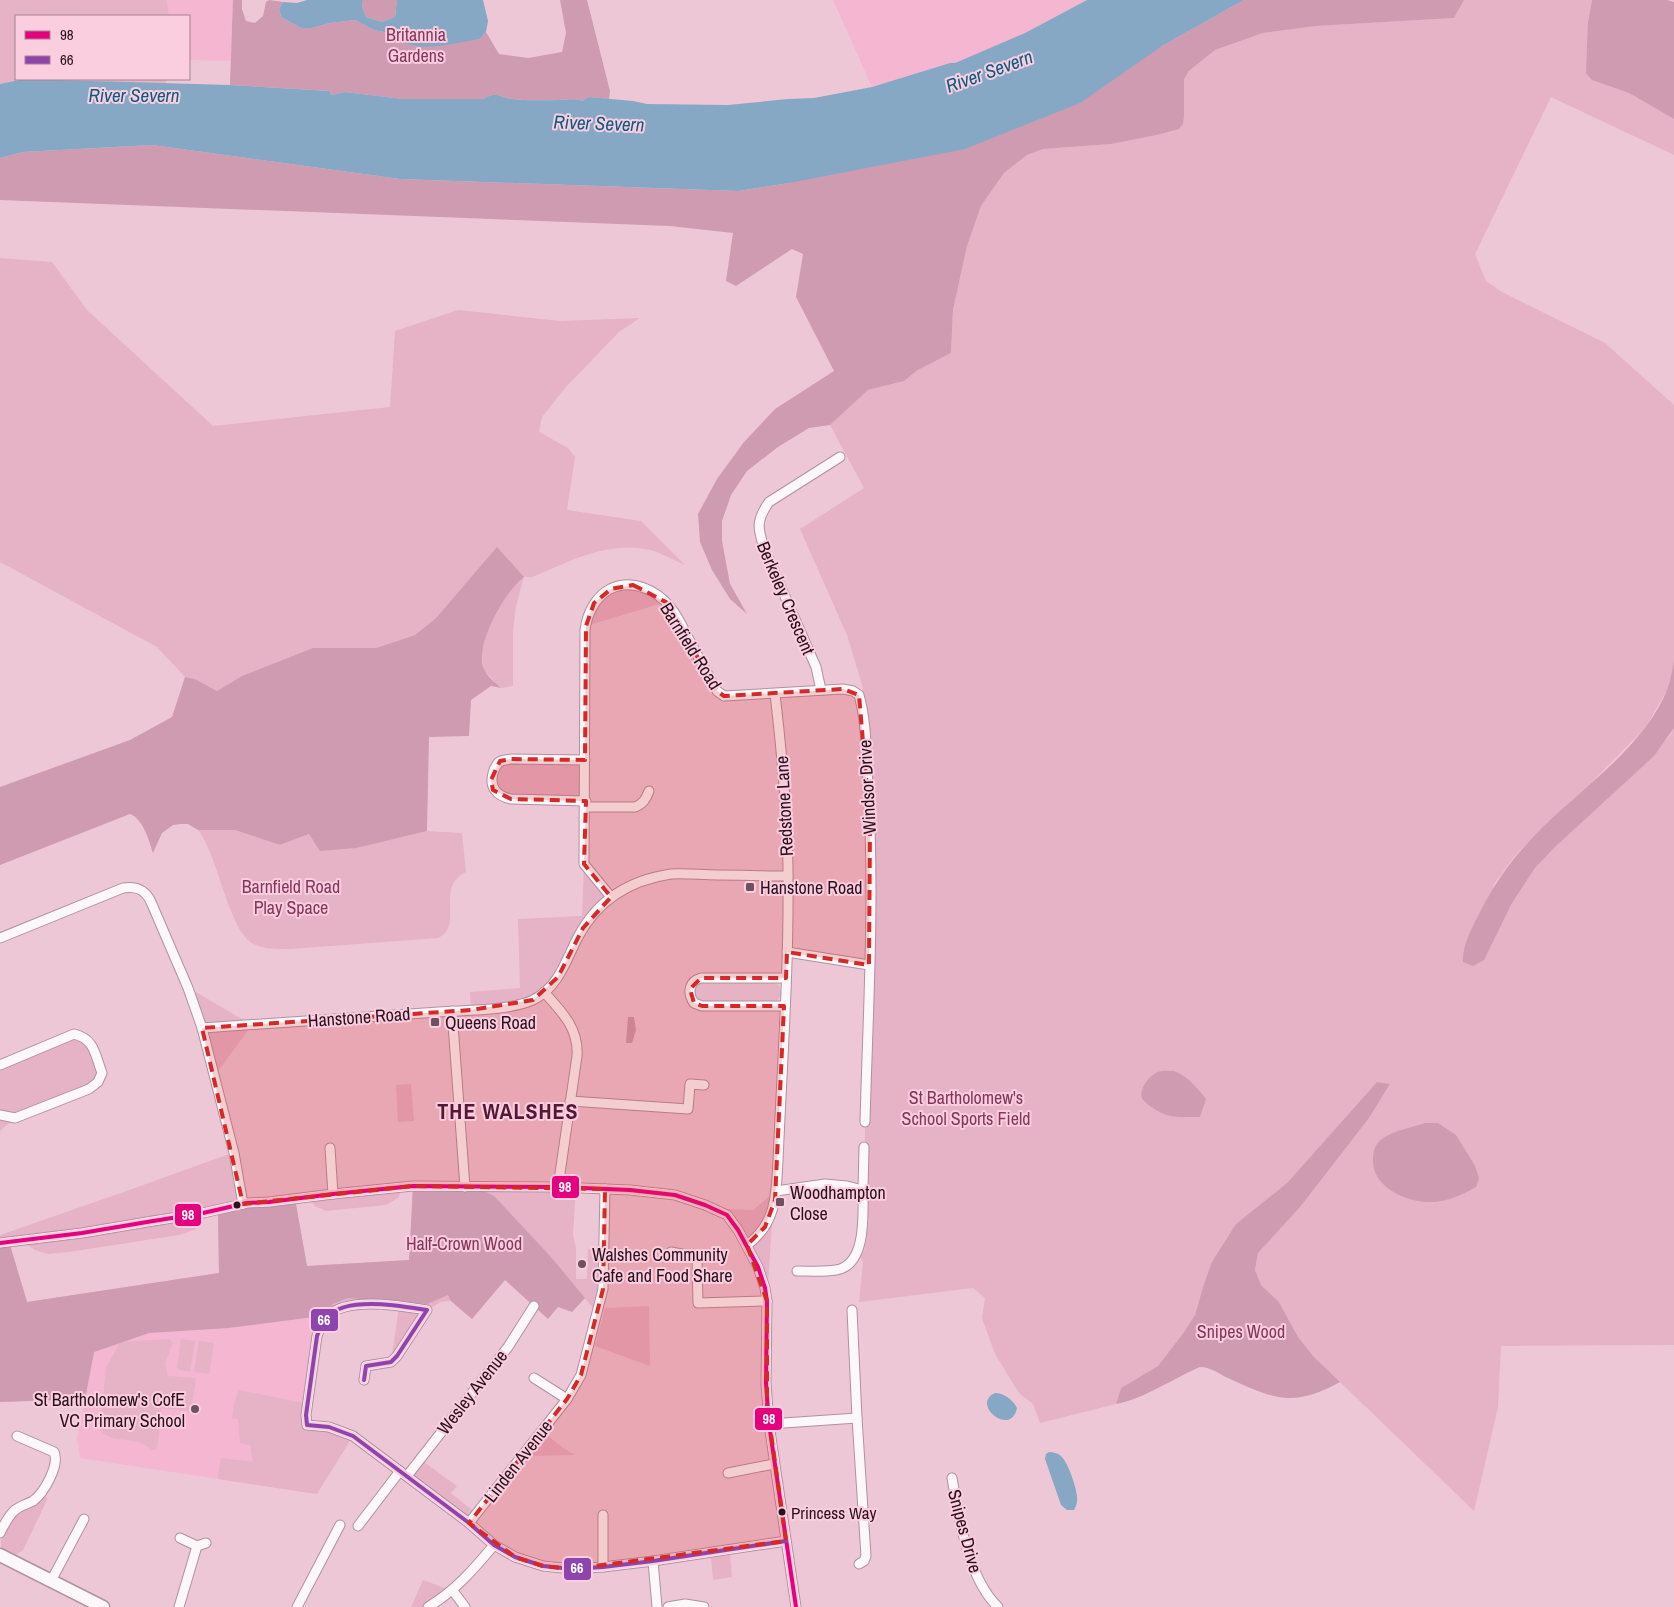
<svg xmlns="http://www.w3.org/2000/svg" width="1674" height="1607" viewBox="0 0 1674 1607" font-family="'Archivo Narrow',sans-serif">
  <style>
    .built { fill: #f4b6d0 }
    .green { fill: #e5b2c6; fill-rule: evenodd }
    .forest { fill: #ce9bb0 }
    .water { fill: #86a8c5 }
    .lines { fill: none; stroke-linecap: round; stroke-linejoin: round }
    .street-casing { stroke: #af929e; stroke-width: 11 }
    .secondary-casing { stroke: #af929e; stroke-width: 15 }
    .street { stroke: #fcf7f9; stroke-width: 9 }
    .secondary { stroke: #fcf7f9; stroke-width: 12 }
    .bus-1-casing { stroke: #facddf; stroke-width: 8 }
    .bus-2-casing { stroke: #facddf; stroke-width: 8 }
    .bus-1 { stroke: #e5007d; stroke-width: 4 }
    .bus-2 { stroke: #8e44ad; stroke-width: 4 }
    .marked { fill: #d62828; fill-opacity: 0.2; stroke: #d62828; stroke-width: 4; stroke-dasharray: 10 6; stroke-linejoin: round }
    .poi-dot { fill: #6f515d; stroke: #facddf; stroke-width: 2 }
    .bus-dot { fill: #2a111c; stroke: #facddf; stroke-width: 2 }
    .labels { text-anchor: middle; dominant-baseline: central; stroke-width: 4; stroke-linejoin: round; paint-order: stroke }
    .bus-label { font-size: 17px; fill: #2a111c; stroke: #facddf; text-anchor: start }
    .park-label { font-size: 18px; fill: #84375c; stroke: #facddf }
    .street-label { font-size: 18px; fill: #2a111c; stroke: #facddf }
    .poi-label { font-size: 18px; fill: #2a111c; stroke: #facddf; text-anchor: start }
    .water-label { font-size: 19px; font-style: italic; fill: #075d80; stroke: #facddf }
    .district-label { font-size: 22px; font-weight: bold; letter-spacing: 1px; fill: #521835; stroke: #facddf }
    .line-badge { stroke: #facddf; stroke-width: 2 }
    .badge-label { font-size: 14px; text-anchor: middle; font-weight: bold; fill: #fff }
  </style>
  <rect width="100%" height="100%" fill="#eec7d7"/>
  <!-- built -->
  <g class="built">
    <path d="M167,0H233L231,61L189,60V16H169Z"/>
    <path d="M833,0H1087L1025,33L955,63H950L872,87Z"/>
    <path d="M321,1316L308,1404L317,1494L80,1458L77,1439L94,1352L149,1333L228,1328Z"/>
  </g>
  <!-- green -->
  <g class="green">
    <path d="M0,0H167L169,16H16V79H166V84L24,79L0,84Z"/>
    <path d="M1464,0H1592L1588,22L1592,80L1629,93L1674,119V155L1551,97L1475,254L1486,281L1502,292L1605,343L1674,405V661L1669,686L1646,727L1592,782L1536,834L1514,857L1494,884L1493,941L1512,903L1535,868L1556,846L1670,736L1674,728V1345L1501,1346L1498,1407L1474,1511L1314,1357L1298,1337L1279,1302L1261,1285L1255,1271L1258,1253L1337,1158L1369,1118L1390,1084L1377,1082L1287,1183L1236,1224L1203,1287L1195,1315L1184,1332L1158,1366L1121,1388L1116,1404L1040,1423L1033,1404L1019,1393L995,1354L982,1318L985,1298L973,1288L859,1302L863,1263L861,1257L865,1248L869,1218L863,1217L871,876L861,703L863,688L847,635L800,529L864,488L830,425L868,390L904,381L918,370L951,353L953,310L967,246L981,206L1004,173L1027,155L1043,149L1111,144L1184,79L1189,71L1215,50L1263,33L1316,26L1454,18Z"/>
    <path d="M0,258L52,262L87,310L213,426L390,407L395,331L458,310L560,321L640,318L619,332L565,388L542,417L539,432L568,448L575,457L567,510L641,521L685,565C673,560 662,553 650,550C608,540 569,562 532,577H524L516,606L513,630V686L501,688L484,670L482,653L486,634L494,616L515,583L497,548L436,618L415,635L376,648H313L242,676L217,691L195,679L185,677L157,647L0,562Z"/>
    <path d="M633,585L666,602L586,626L602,595Z"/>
    <path d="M585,760L586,801L511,799L493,790L500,761Z"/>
    <path d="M198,830H235L280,845L309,834L402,837L427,831L462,833L466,872C434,887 465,925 438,938L290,949C277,949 264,950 252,943C228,928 218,855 198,830Z"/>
    <path d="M584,864L611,897L599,907L563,969L533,1000L471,1010L470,992L520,988L518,919L582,916Z"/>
    <path d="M700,982H772L779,985L781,994L778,1000L772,1002H702L695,999L693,988Z"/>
    <path d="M189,988L252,1025L215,1075Z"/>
    <path d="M74,1034L83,1037L102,1073L98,1082L15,1118L0,1131V1065Z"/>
    <path d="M411,1084L414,1121L398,1122L396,1085Z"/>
    <path d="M232,1153L243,1203L295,1199L307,1266L410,1260L413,1186L576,1188L573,1235L576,1248V1279H587L588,1249H599L598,1282L594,1309L531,1236L472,1319L451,1301L441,1302L427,1310L391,1362L399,1307L354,1303L321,1316L228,1328L149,1333L123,1342L169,1339L173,1343L165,1363L168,1376L196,1378L191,1411L162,1408L157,1448L153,1450C147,1446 142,1443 134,1441C121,1438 111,1442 100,1430L106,1368L119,1344L94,1352L85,1399L0,1402V1235L121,1193ZM218,1211L219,1273L27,1302L10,1245L21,1241L35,1250L48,1254L69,1252L179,1235L194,1230L203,1222V1213Z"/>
    <path d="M403,1187L398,1198L386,1205L326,1211L315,1206L308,1197Z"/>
    <path d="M776,1191L773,1208L767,1301L758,1267L722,1213L727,1209L753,1210Z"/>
    <path d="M649,1306L650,1366L595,1346L605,1308Z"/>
    <path d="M181,1339L195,1341L190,1372L177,1369Z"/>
    <path d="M199,1341L214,1343L209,1374L194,1372Z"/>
    <path d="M239,1390L308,1404L307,1425L353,1436L317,1494L218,1479L221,1458L253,1462L250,1445L240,1443L238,1419L232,1418L235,1400Z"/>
    <path d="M542,1431L563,1448L575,1455L523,1456Z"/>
    <path d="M420,1459L457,1486L451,1493L477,1514L469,1523L407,1476Z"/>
    <path d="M44,1497L48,1498L23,1550L16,1555L1,1548V1541L12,1516Z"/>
    <path d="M730,1555L732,1577L713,1580L711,1558Z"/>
    <path d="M423,1580L453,1591L439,1607H411Z"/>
  </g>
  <!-- forest -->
  <g class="forest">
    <path d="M233,0H242V9L246,21L255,23L263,16L266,2L269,0L283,2L279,9L281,17L301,28H312L330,23L355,20L374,30L394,34L404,43L480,39L486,32L499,54L528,58L562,52L566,33L560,0H587L610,91L609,99L589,97L582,101C574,98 568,100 559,100C544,100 528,101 512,99C499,98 498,90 483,99H403L345,92L331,95L330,91L230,85Z"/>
    <path d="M363,0H397L395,17L382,22L366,17L362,6Z"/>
    <path d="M1244,0H1464L1454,18L1316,26L1263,33L1215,50L1189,71L1184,79V116L1183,124L1179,129L1156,135L1111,144L1043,149L1027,155L1004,173L981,206L967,246L953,310L951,353L918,370L904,381L868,390L830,425L809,428L778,447L747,471L731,495L722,521V541L730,584L747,614L730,599L712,570L700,542L698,514L717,479L744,442L775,409L834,371L796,297L803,254L792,249L736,286L726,281L733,233L670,226L0,200V158L23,152L152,145L400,179L738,191L789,183L1162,46Z"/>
    <path d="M1592,0H1667L1674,2V119L1629,93L1592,80L1586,73L1588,22Z"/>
    <path d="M497,547L524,577C505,591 472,648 485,671C488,677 496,683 501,688L491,686L471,700L469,736L429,737L427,831L356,848L320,851L309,834L280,845L235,830H198L188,824H181L173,825L162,833L153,853C149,840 143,819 130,814L0,865V787L130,740L172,717L185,677L195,679L217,691L242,676L313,648H376L415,635L436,618Z"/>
    <path d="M1674,661V728L1654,756L1556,846L1535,868L1512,903L1484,960L1473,966L1463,962C1462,945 1473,926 1480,912C1496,881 1511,860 1535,835C1578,790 1646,747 1668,687C1671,679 1672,669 1674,661Z"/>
    <path d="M628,1017H634L636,1030L632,1043H626Z"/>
    <path d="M1174,1071C1188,1076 1197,1088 1206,1099L1200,1117C1188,1117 1174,1118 1164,1114C1159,1112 1144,1103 1142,1098C1139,1088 1150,1075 1158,1072C1163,1070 1169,1071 1174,1071Z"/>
    <path d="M1377,1082L1390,1084L1369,1118L1300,1207L1258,1253L1255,1270L1261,1285L1279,1302L1298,1337L1314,1357L1340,1382C1293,1408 1274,1399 1228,1378C1219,1374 1211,1367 1200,1367C1172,1379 1146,1398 1116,1404L1121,1388L1158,1366L1184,1332L1195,1315L1203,1287L1212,1262L1236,1224L1287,1183Z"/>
    <path d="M1425,1123H1438L1456,1135L1475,1166L1479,1178L1476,1187C1462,1195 1445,1203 1428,1202C1405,1202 1372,1186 1373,1160C1373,1151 1375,1144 1382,1139C1394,1130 1411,1128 1425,1123Z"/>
    <path d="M413,1186L480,1189L494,1196L551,1257L585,1298L572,1312L558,1307L548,1319L505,1280L472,1319L451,1301L448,1295L427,1304L348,1298L333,1304L321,1316L228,1328L149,1333L94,1352L85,1399L0,1402V1244L10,1245L27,1302L219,1273L218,1211L295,1199L307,1266L409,1260Z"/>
  </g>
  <!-- water -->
  <g class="water">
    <path d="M307,0H363L362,6L366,17L382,22L395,17L397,0H483L488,21L486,32L480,39L440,46L421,47L404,43L394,34L374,30L355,20L330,23L312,28H301L281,17L279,9L283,2L297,3Z"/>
    <path d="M1087,0H1244L1162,46L1080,103L965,149L789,183L738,191L400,179L152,145L23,152L0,158V84L24,79L230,85L330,91L331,95L345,92L403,99H483C498,90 499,98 512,99C527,101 544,100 559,100C568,100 574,98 582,101L589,97L633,101L647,104L728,105L788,99L814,98L872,87L950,63H955L1025,33Z"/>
    <path d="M995,1393C1004,1393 1013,1400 1017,1408C1011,1438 970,1404 995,1393Z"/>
    <path d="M1049,1452C1054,1452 1057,1453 1061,1456C1068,1462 1079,1493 1077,1502C1077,1504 1075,1508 1074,1510H1067L1061,1505L1045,1459L1046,1454Z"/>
  </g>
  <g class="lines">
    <defs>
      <g id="street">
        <path d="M821,690L816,667L765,551C758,529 755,522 769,502L840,457"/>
        <path d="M585,760L511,759C507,760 502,760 499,762C496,765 494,769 493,773C489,788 497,796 511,799L586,801"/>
        <path d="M586,807H635C643,804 646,799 649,791"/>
        <path d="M611,897L584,864L585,630C587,614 595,597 610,589C632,578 657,590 671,608C680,619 685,633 692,645C699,659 707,672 714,686L717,691L724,696L843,689L853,691L859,695C867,723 866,756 868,786C875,897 868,1010 865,1122"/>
        <path d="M0,938L123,888C136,886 145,889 151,902L188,988L202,1028L234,1153L243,1204"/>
        <path d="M787,952L869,965"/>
        <path d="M544,992C561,1011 579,1028 577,1056L558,1187"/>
        <path d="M784,1006H702L694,1003C687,993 689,981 701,978H786"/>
        <path d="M452,1011L465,1187"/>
        <path d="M202,1028C281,1023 360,1018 439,1012C466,1010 508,1011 533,1000C559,987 566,960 578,937C598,899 630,880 671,874C686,873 702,875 717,875C740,875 764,876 788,876"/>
        <path d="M0,1065L74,1034C95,1039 95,1055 102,1073L98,1082L89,1089L15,1118L0,1115"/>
        <path d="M570,1101L688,1109L690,1084L704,1085"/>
        <path d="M330,1148L333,1194"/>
        <path d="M863,1190L864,1147"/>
        <path d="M776,1191L825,1184L847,1186L863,1190C863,1214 867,1265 836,1270C824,1272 810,1271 797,1271"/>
        <path d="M0,1243L82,1233L147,1222L203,1213L247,1203L269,1202L333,1194L413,1186L558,1187L630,1190L675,1195L705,1205L727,1215L738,1230L758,1267L765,1288L767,1301L766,1383L769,1424L796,1607"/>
        <path d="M747,1245C777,1223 776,1194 778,1161C782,1066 789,971 788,876C788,815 782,754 775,694"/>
        <path d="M671,1252L697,1257L698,1303L767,1301"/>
        <path d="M852,1310L857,1418L866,1556L864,1561L859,1564"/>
        <path d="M534,1378L567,1399"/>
        <path d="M364,1380L366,1366L391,1362L397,1356L427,1310C401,1306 348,1296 328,1316C322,1321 320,1329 317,1336L306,1415L307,1425L329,1427L353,1436L469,1523L494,1545L515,1557L543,1566L572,1569L603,1567L653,1561L786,1541"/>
        <path d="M769,1424L857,1418"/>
        <path d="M728,1473L774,1464"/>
        <path d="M407,1476L508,1347L534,1306"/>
        <path d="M952,1478C959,1518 968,1578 998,1607"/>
        <path d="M603,1515V1567"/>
        <path d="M469,1523L567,1399L581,1375L603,1289L605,1189"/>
        <path d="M358,1526L400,1471"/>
        <path d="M0,1533C4,1525 8,1516 15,1510C20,1506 27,1504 33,1501C44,1493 60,1465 54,1452L17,1436"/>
        <path d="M180,1538L197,1546"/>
        <path d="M653,1561L657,1607"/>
        <path d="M51,1581L84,1519"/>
        <path d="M453,1591L465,1607"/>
        <path d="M179,1607L197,1546L206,1543"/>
        <path d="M297,1607L340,1525"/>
        <path d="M428,1607C455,1591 474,1569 494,1545"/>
        <path d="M668,1607L685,1604L704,1607"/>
      </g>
      <path id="secondary" d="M0,1555L103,1607"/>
    </defs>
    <!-- street casing -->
    <use href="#street" class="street-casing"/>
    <!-- secondary casing -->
    <use href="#secondary" class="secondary-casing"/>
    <!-- street -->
    <use href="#street" class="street"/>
    <!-- secondary -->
    <use href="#secondary" class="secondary"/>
    <defs>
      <path id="bus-1" d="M0,1243L82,1233L147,1222L203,1213L247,1203L269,1202L333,1194L413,1186L558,1187L630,1190L675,1195L705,1205L727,1215L738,1230L758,1267L765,1288L767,1301L766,1383L769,1424L796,1607"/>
      <path id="bus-2" d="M364,1380L366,1366L391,1362L397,1356L427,1310C401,1306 348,1296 328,1316C322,1321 320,1329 317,1336L306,1415L307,1425L329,1427L353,1436L469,1523L494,1545L515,1557L543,1566L572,1569L603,1567L653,1561L786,1541"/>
    </defs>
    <!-- bus-1 casing -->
    <use href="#bus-1" class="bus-1-casing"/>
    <!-- bus-2 casing -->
    <use href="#bus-2" class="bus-2-casing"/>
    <!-- bus-1 -->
    <use href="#bus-1" class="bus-1"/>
    <!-- bus-2 -->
    <use href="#bus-2" class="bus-2"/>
  </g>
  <!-- marked area -->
  <path class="marked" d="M633,585L666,602L717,691L724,696L843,689L859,695L870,823L869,965L787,952L786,978H701L690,989L694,1003L702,1006H784L775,1200L765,1227L747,1245L767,1301V1405L786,1541L572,1569L543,1566L515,1557L469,1523L567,1399L581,1375L603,1289L605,1189L413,1186L243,1204L202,1028L471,1010L533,1000L558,977L583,928L611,897L584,864L586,801L511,799L493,790L491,780L500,761L511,759L585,760L586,626L594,603L611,589Z"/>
  <!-- markers -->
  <g class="poi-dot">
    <rect x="745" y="882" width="10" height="10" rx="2.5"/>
    <rect x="430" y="1017" width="10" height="10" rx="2.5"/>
    <rect x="775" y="1197" width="10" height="10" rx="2.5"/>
    <circle cx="582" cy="1264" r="5"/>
    <circle cx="195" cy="1409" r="5"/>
  </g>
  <g class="bus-dot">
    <circle cx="237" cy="1205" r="4.5"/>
    <circle cx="782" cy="1512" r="4.5"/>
  </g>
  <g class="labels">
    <!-- bus labels -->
    <g class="bus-label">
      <text x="791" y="1512">Princess Way</text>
    </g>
    <!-- park labels -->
    <g class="park-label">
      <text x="416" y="34">Britannia<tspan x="416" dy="21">Gardens</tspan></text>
      <text x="291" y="886">Barnfield Road<tspan x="291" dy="21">Play Space</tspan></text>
      <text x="966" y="1097">St Bartholomew's<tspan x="966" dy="21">School Sports Field</tspan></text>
      <text x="464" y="1243">Half-Crown Wood</text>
      <text x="1241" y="1331">Snipes Wood</text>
    </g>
    <!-- street labels -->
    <g class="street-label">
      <text transform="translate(786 598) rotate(67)">Berkeley Crescent</text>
      <text transform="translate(691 646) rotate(58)">Barnfield Road</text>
      <text transform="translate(867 787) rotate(-93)">Windsor Drive</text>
      <text transform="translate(784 806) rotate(-93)">Redstone Lane</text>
      <text transform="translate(359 1017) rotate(-4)">Hanstone Road</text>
      <text transform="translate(472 1392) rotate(-52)">Wesley Avenue</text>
      <text transform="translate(518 1461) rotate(-52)">Linden Avenue</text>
      <text transform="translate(965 1531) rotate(75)">Snipes Drive</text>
    </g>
    <!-- poi labels -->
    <g class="poi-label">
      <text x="760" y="887">Hanstone Road</text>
      <text x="445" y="1022">Queens Road</text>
      <text x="790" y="1192">Woodhampton<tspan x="790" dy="21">Close</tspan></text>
      <text x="592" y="1254">Walshes Community<tspan x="592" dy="21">Cafe and Food Share</tspan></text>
      <text x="185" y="1399" text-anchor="end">St Bartholomew's CofE<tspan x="185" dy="21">VC Primary School</tspan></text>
    </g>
    <!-- water labels -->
    <g class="water-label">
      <text transform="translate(989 71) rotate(-20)">River Severn</text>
      <text x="134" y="95">River Severn</text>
      <text transform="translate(599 123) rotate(2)">River Severn</text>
    </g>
    <!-- district labels -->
    <g class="district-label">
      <text x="508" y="1111">THE WALSHES</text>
    </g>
  </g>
  <g class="line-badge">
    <rect x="551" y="1175" width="29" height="24" rx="5" fill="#e5007d"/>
    <rect x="174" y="1203" width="28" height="24" rx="5" fill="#e5007d"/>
    <rect x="310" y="1308" width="29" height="24" rx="5" fill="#8e44ad"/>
    <rect x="754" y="1407" width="29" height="24" rx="5" fill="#e5007d"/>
    <rect x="563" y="1557" width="29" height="24" rx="5" fill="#8e44ad"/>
  </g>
  <g class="badge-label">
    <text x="565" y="1192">98</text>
    <text x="188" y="1220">98</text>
    <text x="324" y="1325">66</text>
    <text x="769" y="1424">98</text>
    <text x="577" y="1573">66</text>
  </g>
  <!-- legend -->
  <rect x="15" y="15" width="175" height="65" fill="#facddf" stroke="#a78291"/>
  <rect x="25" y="31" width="25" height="8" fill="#e5007d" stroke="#a78291"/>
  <text x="60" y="40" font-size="15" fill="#2a111c">98</text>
  <rect x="25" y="56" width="25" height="8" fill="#8e44ad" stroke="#a78291"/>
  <text x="60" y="65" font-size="15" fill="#2a111c">66</text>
</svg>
